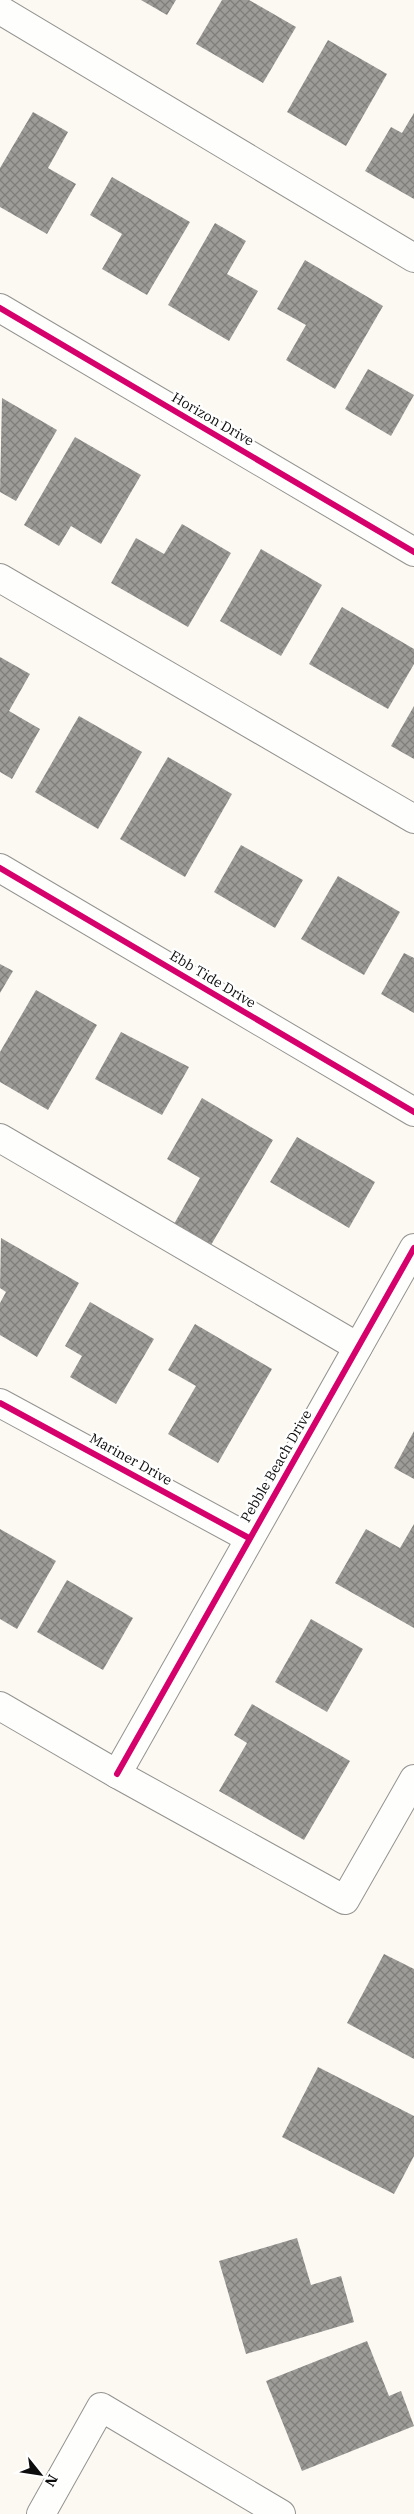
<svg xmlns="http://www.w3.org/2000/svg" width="414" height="2514" viewBox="0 0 414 2514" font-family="'IBM Plex Serif',serif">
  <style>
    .building { fill: url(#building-cross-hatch) }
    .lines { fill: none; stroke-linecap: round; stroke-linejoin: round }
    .minor-casing { stroke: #949390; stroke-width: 30 }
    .minor { stroke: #fefefd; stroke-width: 28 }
    .cycleway-casing { stroke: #fff; stroke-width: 9 }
    .cycleway { stroke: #d6006c; stroke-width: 6 }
    .labels { text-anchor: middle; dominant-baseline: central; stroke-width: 5; stroke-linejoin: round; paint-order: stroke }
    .street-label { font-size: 14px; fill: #0d0d0d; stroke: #fff }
  </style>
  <defs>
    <pattern id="building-cross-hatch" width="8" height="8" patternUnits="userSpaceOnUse" patternTransform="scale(1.25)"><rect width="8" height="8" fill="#9e9c98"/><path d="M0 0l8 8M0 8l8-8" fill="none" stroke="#7f7e7a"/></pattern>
  </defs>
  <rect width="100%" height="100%" fill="#fbf9f2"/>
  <!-- building -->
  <g class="building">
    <path d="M141,0H176L167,15Z"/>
    <path d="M222,0H249L296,27L263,83L196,44Z"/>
    <path d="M328,40L387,74L346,146L287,112Z"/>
    <path d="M33,112L68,132L48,168L76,184L47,234L0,207V168Z"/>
    <path d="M414,113V199L365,171L391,127L402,133Z"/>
    <path d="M112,177L190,222L147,295L102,269L122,234L90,215Z"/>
    <path d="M215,223L246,241L227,274L258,291L229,341L168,305Z"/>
    <path d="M305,260L383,306L335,389L286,360L306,325L277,309Z"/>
    <path d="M368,369L414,395L391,436L345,409Z"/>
    <path d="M2,398L57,430L16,501L0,492Z"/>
    <path d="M75,437L141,475L101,544L71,526L59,546L24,525Z"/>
    <path d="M182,524L231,553L188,627L111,583L136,538L164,554Z"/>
    <path d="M261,549L322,585L281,656L220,621Z"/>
    <path d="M342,607L414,649V664L388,709L309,664Z"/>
    <path d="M0,657L30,674L9,711L40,729L12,779L0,772Z"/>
    <path d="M414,706V759L391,746Z"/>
    <path d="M79,716L142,752L98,829L35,792Z"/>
    <path d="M168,757L232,794L185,877L120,839Z"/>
    <path d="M241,845L303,880L275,928L214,892Z"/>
    <path d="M338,876L400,912L364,975L301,939Z"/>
    <path d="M404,953L414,958V1013L381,994Z"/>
    <path d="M0,964L13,971L0,993Z"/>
    <path d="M36,990L97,1025L48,1110L0,1082V1052Z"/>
    <path d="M121,1032L189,1067L162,1115L95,1079Z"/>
    <path d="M202,1098L273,1140L211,1245L174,1224L200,1178L167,1159Z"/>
    <path d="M297,1137L375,1182L349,1228L270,1182Z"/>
    <path d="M1,1238L79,1283L37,1357L0,1335V1303L6,1292L0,1288Z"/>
    <path d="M90,1302L154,1339L116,1404L70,1377L82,1356L65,1346Z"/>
    <path d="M195,1324L272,1369L218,1463L168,1434L196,1386L168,1370Z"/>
    <path d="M414,1431V1479L394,1468Z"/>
    <path d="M414,1524V1628L335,1583L366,1529L400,1548Z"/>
    <path d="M0,1529L56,1561L17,1629L0,1619Z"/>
    <path d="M67,1580L133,1618L103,1670L37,1632Z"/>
    <path d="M311,1619L363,1649L327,1712L275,1682Z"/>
    <path d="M252,1704L350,1761L304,1840L219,1791L247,1743L234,1735Z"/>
    <path d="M384,1954L414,1969V2059L347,2023Z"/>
    <path d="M318,2067L414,2116V2156L394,2194L282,2137Z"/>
    <path d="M297,2238L311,2285L341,2276L354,2322L246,2354L219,2261Z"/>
    <path d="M367,2341L389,2396L401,2391L414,2426L302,2471L266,2381Z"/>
  </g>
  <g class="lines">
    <defs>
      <g id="minor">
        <path d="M0,10L414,258"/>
        <path d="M0,308L414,552"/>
        <path d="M0,578L414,819"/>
        <path d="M0,868L414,1112"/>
        <path d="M0,1138L358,1347"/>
        <path d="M0,1403L249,1538"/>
        <path d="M0,1706L117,1774L345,1900L414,1779"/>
        <path d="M117,1774L414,1248"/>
        <path d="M41,2514L101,2407L281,2514"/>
      </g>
    </defs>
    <!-- minor casing -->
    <use href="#minor" class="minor-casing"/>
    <!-- minor -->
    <use href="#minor" class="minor"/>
    <defs>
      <g id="cycleway">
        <path d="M0,308L414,552"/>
        <path d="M0,868L414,1112"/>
        <path d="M0,1403L249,1538"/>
        <path d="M117,1774L414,1248"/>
      </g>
    </defs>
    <!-- cycleway casing -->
    <use href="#cycleway" class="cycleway-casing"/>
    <!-- cycleway -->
    <use href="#cycleway" class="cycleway"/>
  </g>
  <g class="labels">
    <!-- street labels -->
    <g class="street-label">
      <text transform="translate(213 419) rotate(30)">Horizon Drive</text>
      <text transform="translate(213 979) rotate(31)">Ebb Tide Drive</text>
      <text transform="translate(131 1459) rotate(29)">Mariner Drive</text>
      <text transform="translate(276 1466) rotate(-60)">Pebble Beach Drive</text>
    </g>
  </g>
  <!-- north arrow -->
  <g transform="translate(40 2474) rotate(120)" stroke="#ffffff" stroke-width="4" paint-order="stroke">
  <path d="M0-4L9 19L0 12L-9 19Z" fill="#0d0d0d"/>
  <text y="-8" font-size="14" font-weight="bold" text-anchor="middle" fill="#0d0d0d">N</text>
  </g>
</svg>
